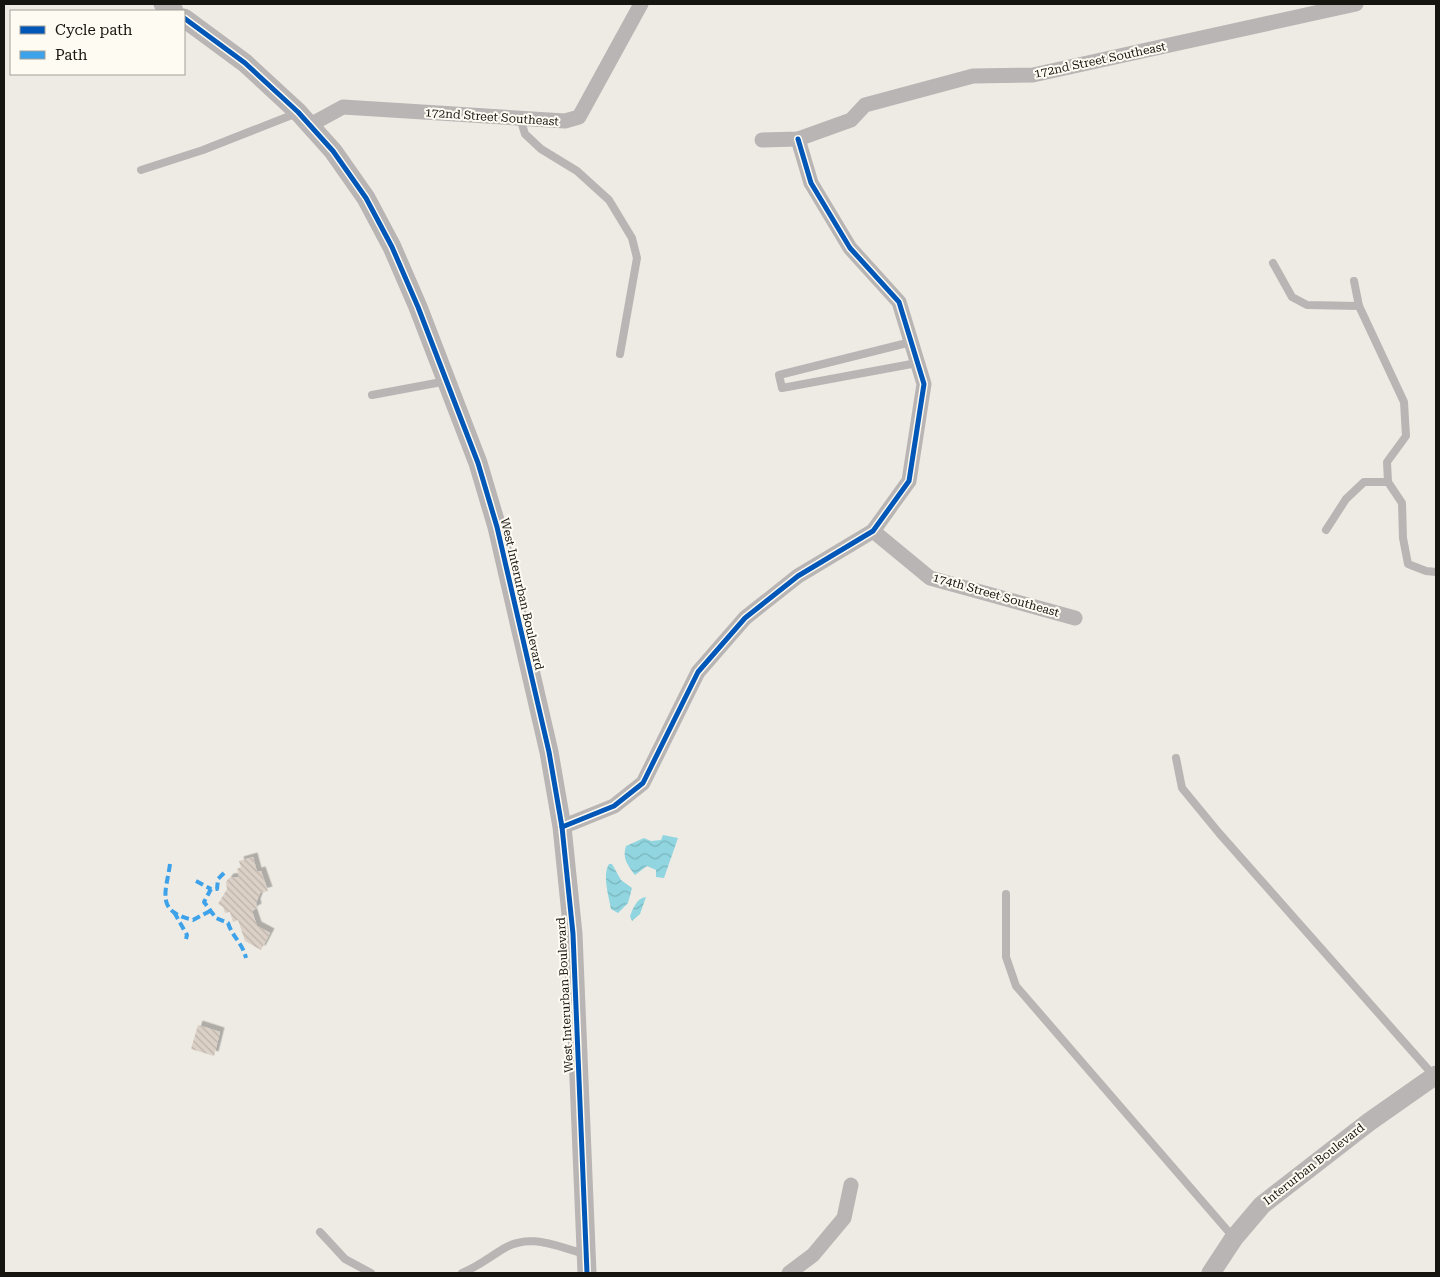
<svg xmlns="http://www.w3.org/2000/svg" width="1440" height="1277" viewBox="0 0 1440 1277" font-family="'Roboto Serif',serif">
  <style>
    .water { fill: url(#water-waves) }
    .building { fill: url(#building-back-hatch); filter: url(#shadow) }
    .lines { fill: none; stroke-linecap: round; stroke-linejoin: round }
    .service { stroke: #b8b5b4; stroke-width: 8 }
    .minor { stroke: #b8b5b4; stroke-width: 15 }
    .tertiary { stroke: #b8b5b4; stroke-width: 19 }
    .quiet { stroke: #3da2ea; stroke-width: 4; stroke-dasharray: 8 4; stroke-linecap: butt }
    .cycleway-casing { stroke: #fefbf2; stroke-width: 8 }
    .cycleway { stroke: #0057b8; stroke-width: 5 }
    .labels { text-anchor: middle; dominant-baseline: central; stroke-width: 4; stroke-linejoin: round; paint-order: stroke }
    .street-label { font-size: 12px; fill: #171510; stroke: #fefbf2 }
  </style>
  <defs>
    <pattern id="water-waves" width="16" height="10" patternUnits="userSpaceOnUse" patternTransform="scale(1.25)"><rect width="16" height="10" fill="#90d5df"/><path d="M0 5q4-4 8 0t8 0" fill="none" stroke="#7bb6be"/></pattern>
    <pattern id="building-back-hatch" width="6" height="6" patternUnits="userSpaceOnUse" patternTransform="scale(1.25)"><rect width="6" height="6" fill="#dcd1c7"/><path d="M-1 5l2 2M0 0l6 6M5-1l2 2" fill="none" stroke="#bcb3aa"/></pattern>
    <filter id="shadow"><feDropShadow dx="4.5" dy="-4.5" stdDeviation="0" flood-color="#0004"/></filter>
  </defs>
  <rect width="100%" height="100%" fill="#eeebe4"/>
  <!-- water -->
  <g class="water">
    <path d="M663,835L678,838L664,878L656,877V870L647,866L635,875C628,865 622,859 626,846L644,838L651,841L661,840Z"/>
    <path d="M609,864H612L621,880L632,888L628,903L618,913L611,909C609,897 602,875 609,864Z"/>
    <path d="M646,897L640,914L632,921L630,916C633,908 637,898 646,897Z"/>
  </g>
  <!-- building -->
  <g class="building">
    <path d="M253,857L257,872L261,871L268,891L260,893L256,903L257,908L252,911L257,926L270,933L261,950L245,941L238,920L233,922L230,912L225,913L223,907L218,904L227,889L226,882L229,878L239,877L237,869L241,867L239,861Z"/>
    <path d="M198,1025L220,1032L214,1056L191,1049Z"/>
  </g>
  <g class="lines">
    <!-- service -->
    <g class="service">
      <path d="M520,118L525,134L541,149L577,171L609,200L632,238L637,258L620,354"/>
      <path d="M141,170L203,150L297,113"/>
      <path d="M1273,263L1292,297L1307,305L1359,306"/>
      <path d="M1354,281L1359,306L1404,402L1406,436L1387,462L1388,482"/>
      <path d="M911,342L779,375L782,388L917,363"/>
      <path d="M372,395L447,381"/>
      <path d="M1326,530L1346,499L1364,482H1388L1402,503L1403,538L1408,564L1426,571L1436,572"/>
      <path d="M1176,758L1182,788L1219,833L1434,1076"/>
      <path d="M1006,894V957L1016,986L1234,1238"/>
      <path d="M320,1232L345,1259L371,1273"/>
      <path d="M462,1273C479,1266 488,1258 503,1249C530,1232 557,1247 586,1254"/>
    </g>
    <!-- minor -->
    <g class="minor">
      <path d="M310,125L343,107L565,121L579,117L641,4"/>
      <path d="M762,140L798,139L851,120L865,105L973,76L1033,75L1356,4"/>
      <path d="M873,531L930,578L1075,618"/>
      <path d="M562,827L614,806L643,783L698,672L745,618L798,576L873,531L909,481L924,384L899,302L850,248L811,183L798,139"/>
      <path d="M789,1273L813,1255L844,1218L851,1185"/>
    </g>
    <!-- tertiary -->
    <g class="tertiary">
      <path d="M163,4L174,11"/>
      <path d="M184,18L245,63L298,112L333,151L366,198L392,247L418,307L478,463L497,527L521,631L549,752L562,827L573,934L587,1273"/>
      <path d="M1211,1273L1234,1238L1262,1205L1369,1122L1436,1075"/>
    </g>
    <!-- quiet -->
    <g class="quiet">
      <path d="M170,864C166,893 155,911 193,920L210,911"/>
      <path d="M224,873L218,879L217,889H211L204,902L216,918L228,923C233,938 242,942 246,958"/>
      <path d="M196,881L211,889"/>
      <path d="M174,912L187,935L186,939"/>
    </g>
    <defs>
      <g id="cycleway">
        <path d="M184,18L245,63L298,112L333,151L366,198L392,247L418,307L478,463L497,527L521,631L549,752L562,827L573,934L587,1273"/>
        <path d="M562,827L614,806L643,783L698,672L745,618L798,576L873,531L909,481L924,384L899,302L850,248L811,183L798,139"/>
      </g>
    </defs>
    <!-- cycleway casing -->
    <use href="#cycleway" class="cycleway-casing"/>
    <!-- cycleway -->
    <use href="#cycleway" class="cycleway"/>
  </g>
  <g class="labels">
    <!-- street labels -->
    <g class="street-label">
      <text transform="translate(1100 60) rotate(-12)">172nd Street Southeast</text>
      <text transform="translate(492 117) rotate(4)">172nd Street Southeast</text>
      <text transform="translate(522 594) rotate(77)">West Interurban Boulevard</text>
      <text transform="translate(996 595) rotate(16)">174th Street Southeast</text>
      <text transform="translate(565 995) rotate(-93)">West Interurban Boulevard</text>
      <text transform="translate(1314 1164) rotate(-38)">Interurban Boulevard</text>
    </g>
  </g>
  <!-- border -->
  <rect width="1440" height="1277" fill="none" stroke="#171510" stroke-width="10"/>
  <!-- legend -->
  <rect x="10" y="10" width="175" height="65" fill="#fefbf2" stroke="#a29f98"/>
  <rect x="20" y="26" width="25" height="8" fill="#0057b8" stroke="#a29f98"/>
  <text x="55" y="35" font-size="15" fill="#171510">Cycle path</text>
  <rect x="20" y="51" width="25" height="8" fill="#3da2ea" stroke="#a29f98"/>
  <text x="55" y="60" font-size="15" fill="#171510">Path</text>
</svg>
